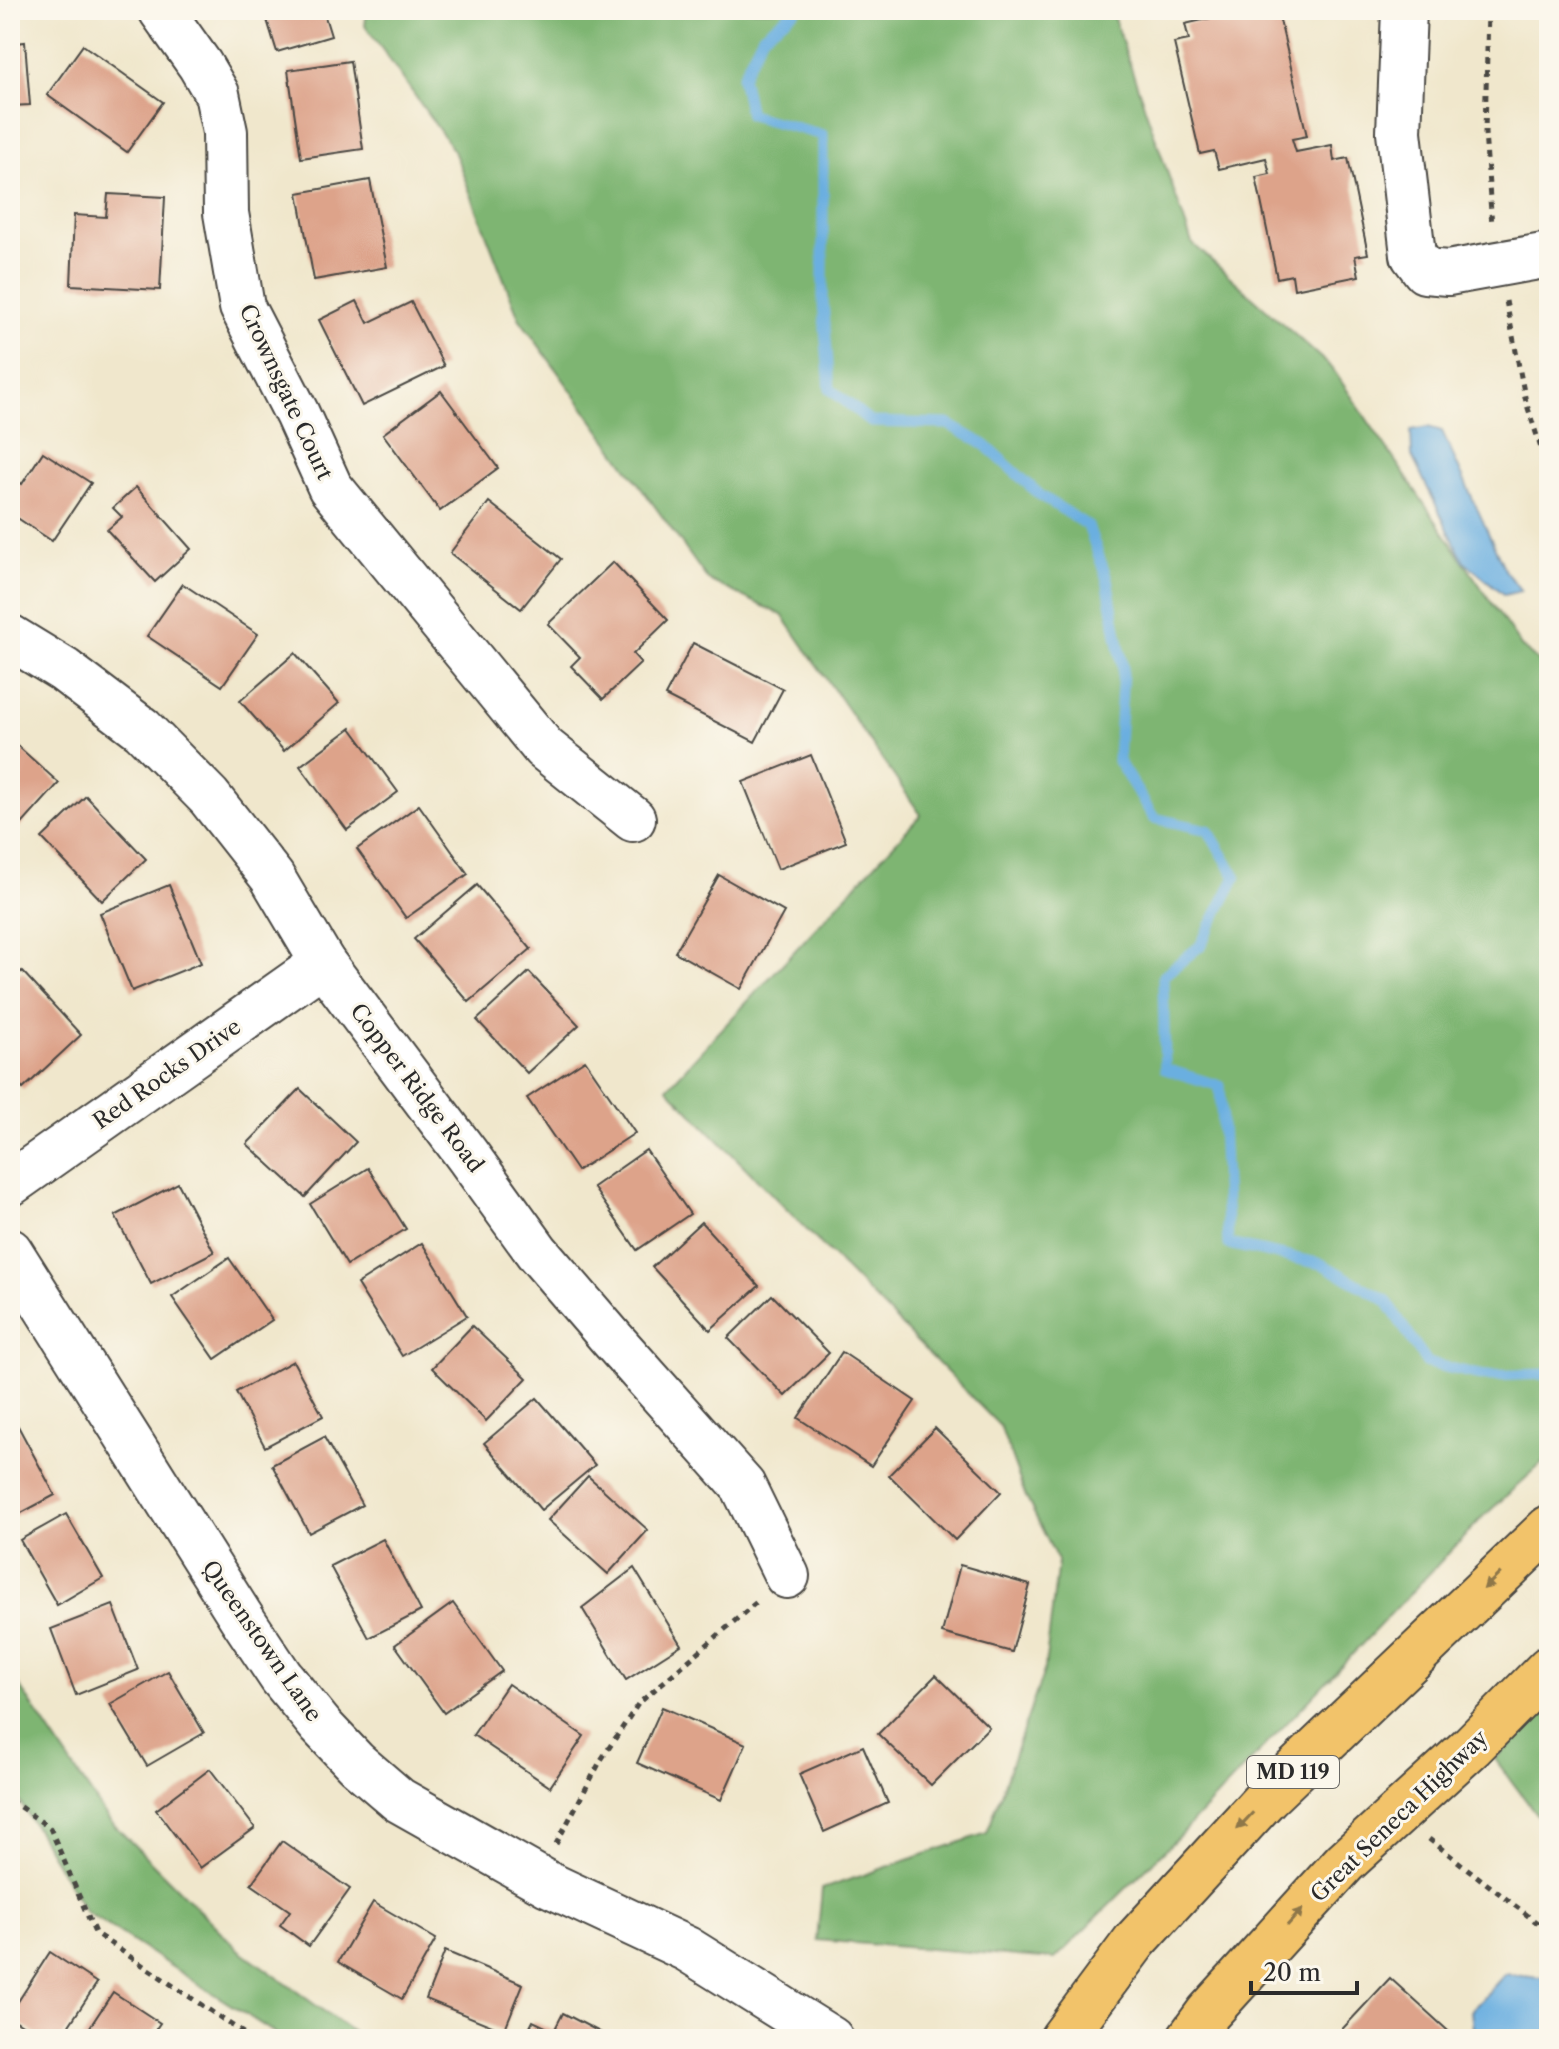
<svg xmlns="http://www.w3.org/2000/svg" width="1559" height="2049" viewBox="0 0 1559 2049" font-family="'Libre Caslon Text',serif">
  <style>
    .forest { fill: #7eb572; stroke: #54704e; stroke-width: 2 }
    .water { fill: #6bafe0; stroke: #4b6d86; stroke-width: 2 }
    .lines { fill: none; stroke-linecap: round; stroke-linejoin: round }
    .stream { stroke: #6bafe0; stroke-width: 11 }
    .building { fill: #dda38a }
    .minor-casing { stroke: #494743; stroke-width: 48 }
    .major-casing { stroke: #494743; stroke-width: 48 }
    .path { stroke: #494743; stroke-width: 5; stroke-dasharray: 6 6; stroke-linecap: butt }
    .minor { stroke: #fff; stroke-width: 44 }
    .major { stroke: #f2c36a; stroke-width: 44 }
    .oneway { fill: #8e774a }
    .labels { text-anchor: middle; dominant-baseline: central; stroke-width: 6; stroke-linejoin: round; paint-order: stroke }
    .shield { fill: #fbf7ec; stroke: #696865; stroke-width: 2 }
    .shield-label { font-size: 20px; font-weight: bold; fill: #2b2b2b }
    .street-label { font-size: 22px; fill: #2b2b2b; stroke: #fbf7ec }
  </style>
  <rect width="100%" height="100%" fill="#fbf7ec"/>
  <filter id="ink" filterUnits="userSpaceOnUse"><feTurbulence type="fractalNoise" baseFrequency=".0125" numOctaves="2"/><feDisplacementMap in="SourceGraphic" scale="16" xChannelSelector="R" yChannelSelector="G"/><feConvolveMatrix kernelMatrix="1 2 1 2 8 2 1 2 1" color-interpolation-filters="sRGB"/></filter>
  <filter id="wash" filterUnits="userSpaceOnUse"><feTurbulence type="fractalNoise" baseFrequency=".006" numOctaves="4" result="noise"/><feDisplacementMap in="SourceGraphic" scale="32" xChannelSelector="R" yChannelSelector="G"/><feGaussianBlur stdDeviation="1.8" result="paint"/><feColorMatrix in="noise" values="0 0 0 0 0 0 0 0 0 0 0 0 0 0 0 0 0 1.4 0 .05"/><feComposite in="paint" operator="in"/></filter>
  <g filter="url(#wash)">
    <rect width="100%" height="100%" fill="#f0e7cc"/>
    <!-- forest -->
    <g class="forest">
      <path d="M367,10H1111L1192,243L1332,368L1521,646L1549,671V1457L1483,1517L1186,1829L1055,1959L817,1940L822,1889L987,1833L1045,1668L1058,1561L1026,1497L1000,1426L667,1088L921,815L782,615L708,580L519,318L454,151L365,25Z"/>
      <path d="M10,1672L108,1819L237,1948L362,2039H284L85,1911L10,1785Z"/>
      <path d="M1549,1709V1831L1495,1759Z"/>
    </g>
    <!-- water -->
    <g class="water">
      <path d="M1428,427L1442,431L1505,570L1521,591L1504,595L1463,560L1412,456L1411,430Z"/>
      <path d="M1505,1974L1549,1979V2039H1486L1473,2028L1471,2011Z"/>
    </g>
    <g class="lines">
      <!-- stream -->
      <path class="stream" d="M796,10L763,35L742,77L750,115L823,135V302L830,389L871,422L948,424L985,445L1040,495L1088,526L1107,579L1123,668L1118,761L1154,818L1208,830L1236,877L1200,946L1163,976L1165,1069L1220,1086L1228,1244L1322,1264L1386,1300L1427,1363L1485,1376L1549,1374"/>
    </g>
    <g id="blocks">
      <!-- building -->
      <g class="building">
        <path d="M264,10H323L331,36L277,52Z"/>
        <path d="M1246,10H1265L1267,19L1279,16L1307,136L1292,139L1296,152L1332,145L1334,161L1348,158L1368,254L1355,256L1359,276L1294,289L1292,275L1277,278L1256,177L1270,174L1266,158L1219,169L1214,151L1200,154L1174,43L1189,40L1185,24Z"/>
        <path d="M25,42L30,105L10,106V44Z"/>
        <path d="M83,45L163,102L127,152L47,95Z"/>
        <path d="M350,61L363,149L301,158L288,70Z"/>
        <path d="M370,180L387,267L314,280L298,193Z"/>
        <path d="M108,194L165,197L160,290L71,285L74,215L106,217Z"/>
        <path d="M357,301L368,323L411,302L444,366L362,406L319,320Z"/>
        <path d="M441,391L498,468L440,511L383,434Z"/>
        <path d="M43,452L91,483L52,541L10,513V487L15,479L22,484Z"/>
        <path d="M136,487L191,549L155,582L107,530L122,517L113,508Z"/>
        <path d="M489,502L561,559L521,609L450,553Z"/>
        <path d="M613,562L668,620L633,654L641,663L603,699L571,666L580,657L548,624Z"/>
        <path d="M183,584L258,634L222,686L147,636Z"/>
        <path d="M693,643L783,689L755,742L665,696Z"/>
        <path d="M295,653L339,703L284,751L240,701Z"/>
        <path d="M351,728L398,792L347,830L300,766Z"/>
        <path d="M10,739L59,783L15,832L10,828Z"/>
        <path d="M811,755L846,842L778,869L743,782Z"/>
        <path d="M86,796L146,859L102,901L42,838Z"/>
        <path d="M419,805L468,874L406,918L357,849Z"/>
        <path d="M719,875L784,912L741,989L675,952Z"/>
        <path d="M169,885L201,963L132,991L100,913Z"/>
        <path d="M477,885L531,949L469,1002L414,939Z"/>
        <path d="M22,971L81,1035L23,1089L10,1076V982Z"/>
        <path d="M529,972L579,1025L527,1073L477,1020Z"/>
        <path d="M585,1060L635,1133L577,1171L527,1098Z"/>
        <path d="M300,1089L356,1142L305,1197L247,1144Z"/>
        <path d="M646,1150L690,1214L637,1250L593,1187Z"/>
        <path d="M368,1168L406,1229L347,1265L310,1204Z"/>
        <path d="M178,1183L214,1252L151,1284L115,1216Z"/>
        <path d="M701,1222L759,1286L710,1330L652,1267Z"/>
        <path d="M422,1243L467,1316L402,1356L357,1284Z"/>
        <path d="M229,1258L272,1320L215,1359L172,1297Z"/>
        <path d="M772,1295L829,1353L785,1396L728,1338Z"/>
        <path d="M472,1326L527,1378L486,1421L432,1368Z"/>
        <path d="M842,1352L915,1401L871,1466L798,1418Z"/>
        <path d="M293,1361L323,1416L265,1447L236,1392Z"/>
        <path d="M537,1398L595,1465L541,1510L484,1443Z"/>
        <path d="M18,1426L55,1495L10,1519V1430Z"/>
        <path d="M935,1428L1001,1492L955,1540L889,1475Z"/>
        <path d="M324,1437L362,1505L309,1533L272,1465Z"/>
        <path d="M588,1476L648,1530L608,1574L548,1520Z"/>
        <path d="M66,1514L103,1578L57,1605L20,1540Z"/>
        <path d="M383,1539L421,1611L369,1638L330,1566Z"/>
        <path d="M960,1565L1030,1585L1012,1652L942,1633Z"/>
        <path d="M634,1568L681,1645L626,1680L582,1608Z"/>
        <path d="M453,1603L502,1671L444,1713L395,1645Z"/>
        <path d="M113,1605L138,1670L76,1695L51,1629Z"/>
        <path d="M168,1671L204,1733L147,1766L110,1704Z"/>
        <path d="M936,1675L989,1727L931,1785L878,1734Z"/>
        <path d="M508,1684L584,1736L550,1787L473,1735Z"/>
        <path d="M662,1707L746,1744L721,1800L637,1763Z"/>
        <path d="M863,1746L888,1803L824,1832L799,1774Z"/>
        <path d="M210,1769L255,1828L200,1868L156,1810Z"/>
        <path d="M282,1841L350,1889L309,1946L280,1925L290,1911L251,1884Z"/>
        <path d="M373,1902L436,1939L402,1999L338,1962Z"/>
        <path d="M445,1951L523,1984L504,2031L426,1999Z"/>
        <path d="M50,1952L97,1983L60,2039H44L10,2017V2014Z"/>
        <path d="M1390,1978L1457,2039H1333Z"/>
        <path d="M113,1992L160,2023L149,2039H82Z"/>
        <path d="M563,2013L613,2039H524L533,2021L554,2031Z"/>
      </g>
    </g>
  </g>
  <g filter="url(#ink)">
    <use href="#blocks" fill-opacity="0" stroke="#494743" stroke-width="2"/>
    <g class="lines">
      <defs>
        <g id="minor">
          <path d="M161,10L200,65L217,94L225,132L226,213L242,307L297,414L330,487L544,748L633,819"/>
          <path d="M1404,10L1399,132L1413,255L1425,271L1448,273L1549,255"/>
          <path d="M10,637L64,670L142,729L209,797L272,877L323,963L467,1155L537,1252L612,1339L743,1486L787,1576"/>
          <path d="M10,1184L323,963"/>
          <path d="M10,1251L241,1617L281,1677L321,1726L356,1763L399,1800L548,1884L687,1949L831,2039"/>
        </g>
        <g id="major">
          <path d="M1062,2039L1135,1941L1267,1797L1549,1528"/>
          <path d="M1189,2039L1208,2013L1345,1862L1472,1746L1549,1668"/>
        </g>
      </defs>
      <!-- minor casing -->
      <use href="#minor" class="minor-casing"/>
      <!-- major casing -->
      <use href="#major" class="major-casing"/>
      <!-- path -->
      <g class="path">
        <path d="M1488,10L1485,133L1492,225"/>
        <path d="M1506,301L1526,402L1549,473"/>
        <path d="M10,1800L50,1828L95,1933L252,2039"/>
        <path d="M1429,1839L1549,1932"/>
        <path d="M556,1844L601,1760L638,1704L759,1600"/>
      </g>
      <!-- minor -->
      <use href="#minor" class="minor"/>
      <!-- major -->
      <use href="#major" class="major"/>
    </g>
    <!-- one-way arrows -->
    <defs><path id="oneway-solid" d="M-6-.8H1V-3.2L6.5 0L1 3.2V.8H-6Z" transform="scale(2)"/></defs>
    <g class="oneway">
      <use href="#oneway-solid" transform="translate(1492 1581) rotate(136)"/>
      <use href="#oneway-solid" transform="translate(1245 1821) rotate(133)"/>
      <use href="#oneway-solid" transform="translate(1295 1917) rotate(-48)"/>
    </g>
  </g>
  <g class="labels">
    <!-- shield labels -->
    <rect class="shield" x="1247" y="1756" width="92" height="32" rx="6"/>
    <g class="shield-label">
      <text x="1293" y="1772">MD 119</text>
    </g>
    <!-- street labels -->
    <g class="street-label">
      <text transform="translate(286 392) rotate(65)">Crownsgate Court</text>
      <text transform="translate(167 1074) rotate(-35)">Red Rocks Drive</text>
      <text transform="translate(417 1088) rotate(53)">Copper Ridge Road</text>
      <text transform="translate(262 1641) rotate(55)">Queenstown Lane</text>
      <text transform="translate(1399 1816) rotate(-44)">Great Seneca Highway</text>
    </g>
  </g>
  <!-- margin -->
  <rect width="1559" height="2049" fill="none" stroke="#fbf7ec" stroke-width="40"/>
  <!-- scale -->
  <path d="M1251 1981v12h106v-12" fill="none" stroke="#2b2b2b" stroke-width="4"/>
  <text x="1263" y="1981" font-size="24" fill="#2b2b2b" stroke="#fbf7ec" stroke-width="6" paint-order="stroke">20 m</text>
</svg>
